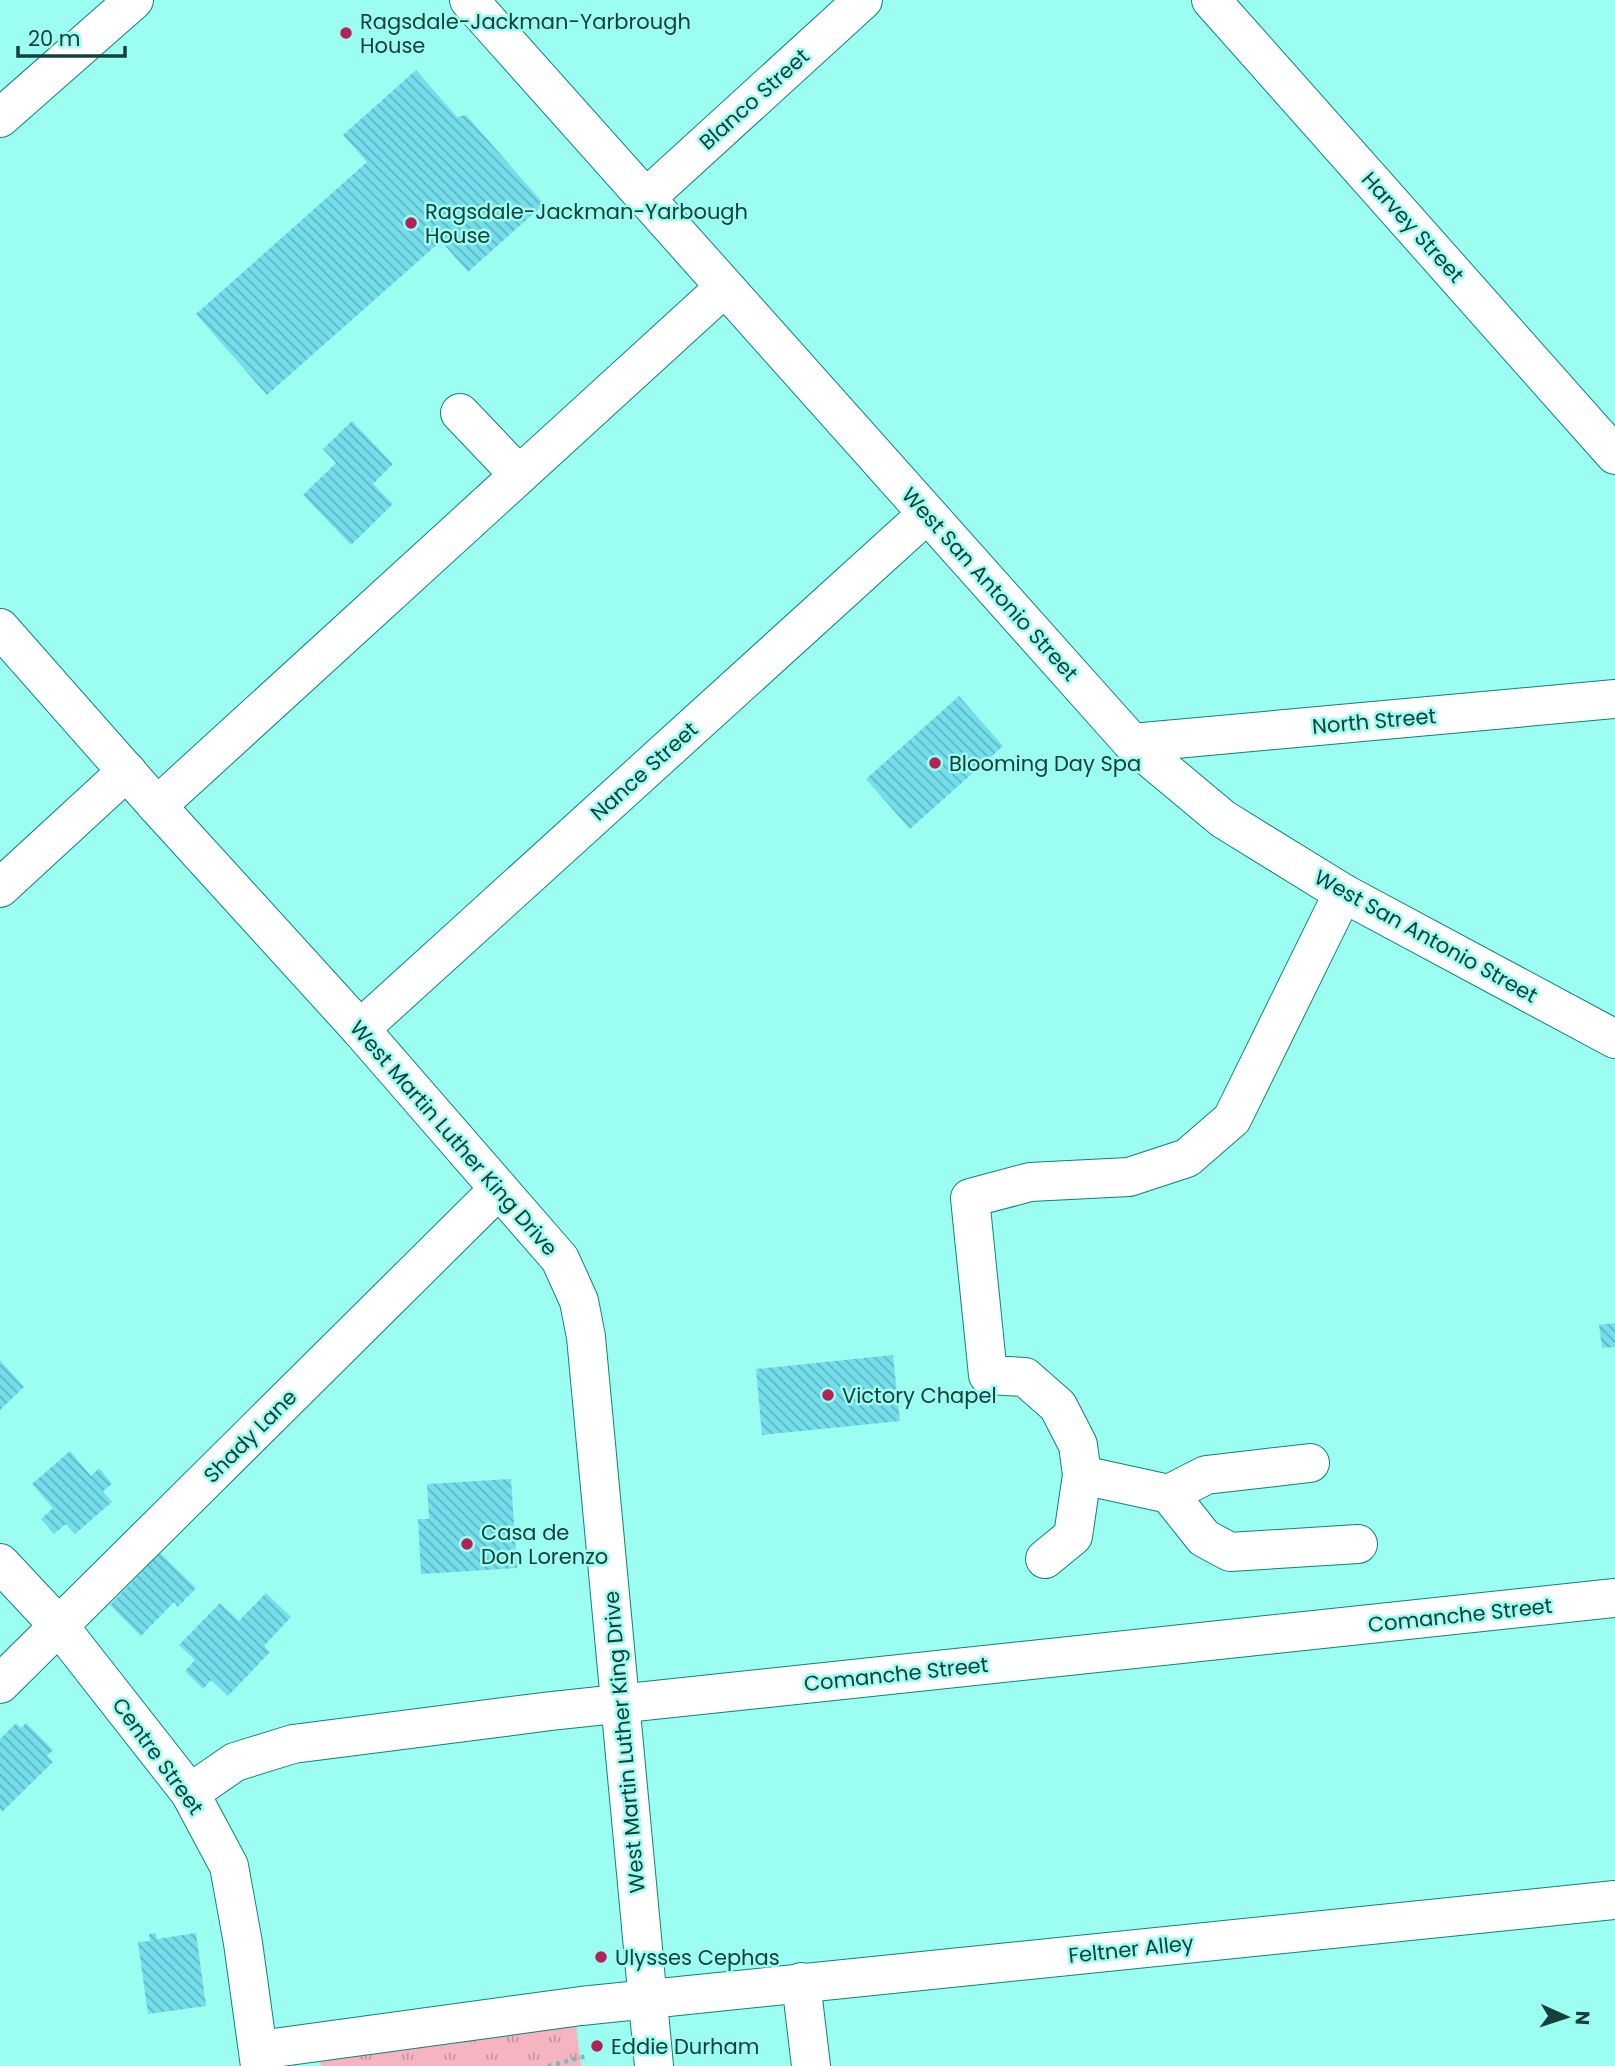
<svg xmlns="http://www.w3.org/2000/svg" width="1615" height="2066" viewBox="0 0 1615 2066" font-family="Poppins,sans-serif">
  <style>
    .park { fill: url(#park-tufts) }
    .building { fill: url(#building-back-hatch) }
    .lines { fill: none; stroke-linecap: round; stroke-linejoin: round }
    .minor-casing { stroke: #0e837a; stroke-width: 40 }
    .path { stroke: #6fbeb5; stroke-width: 4.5; stroke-dasharray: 3.5 5; stroke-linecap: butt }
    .minor { stroke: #fff; stroke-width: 38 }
    .poi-dot { fill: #b12255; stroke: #9cfdf1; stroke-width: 2.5 }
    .labels { text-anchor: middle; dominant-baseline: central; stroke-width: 5; stroke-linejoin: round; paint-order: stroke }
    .poi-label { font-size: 21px; fill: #16403c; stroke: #9cfdf1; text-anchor: start }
    .street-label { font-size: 21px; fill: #16403c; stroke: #9cfdf1 }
  </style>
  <defs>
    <pattern id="park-tufts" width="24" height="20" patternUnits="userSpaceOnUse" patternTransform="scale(1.75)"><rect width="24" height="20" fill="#f5b4c0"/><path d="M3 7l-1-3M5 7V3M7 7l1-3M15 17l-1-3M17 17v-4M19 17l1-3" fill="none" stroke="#c5949d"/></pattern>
    <pattern id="building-back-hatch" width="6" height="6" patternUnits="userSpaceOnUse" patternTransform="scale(1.75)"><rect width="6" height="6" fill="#74deeb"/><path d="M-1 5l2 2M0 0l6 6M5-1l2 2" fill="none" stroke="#5eb5c0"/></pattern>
  </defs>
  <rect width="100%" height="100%" fill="#9cfdf1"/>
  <!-- park -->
  <path class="park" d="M576,2025L581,2066H321L320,2061Z"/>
  <!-- building -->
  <g class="building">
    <path d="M416,70L457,117L466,115L544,204L468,272L441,241L267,395L196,314L367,162L343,135Z"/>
    <path d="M352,421L393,464L373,484L393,504L351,545L303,495L336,463L323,449Z"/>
    <path d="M959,696L1003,746L910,829L866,779Z"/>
    <path d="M1615,1323V1347L1602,1348L1599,1325Z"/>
    <path d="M893,1355L900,1421L762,1435L756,1369Z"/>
    <path d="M0,1360L24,1387L0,1410Z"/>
    <path d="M70,1451L91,1476L99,1468L112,1484L103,1491L112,1502L75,1534L66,1524L54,1534L41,1519L53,1508L32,1484Z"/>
    <path d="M511,1479L517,1568L421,1574L418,1519H429L427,1484Z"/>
    <path d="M160,1553L196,1588L178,1607L174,1602L141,1636L110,1605Z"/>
    <path d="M266,1593L291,1617L264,1646L270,1652L228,1696L211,1680L203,1689L185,1671L195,1660L179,1645L220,1603L239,1621Z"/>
    <path d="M16,1723L21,1728L26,1723L53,1750L47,1756L53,1762L2,1812L0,1809V1739Z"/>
    <path d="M156,1933L157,1939L196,1933L206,2006L148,2014L138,1942L150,1941L149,1934Z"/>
  </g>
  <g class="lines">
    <defs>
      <g id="minor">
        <path d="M469,0L1132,743L1223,819L1343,893L1615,1039"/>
        <path d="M1211,0L1615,455"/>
        <path d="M0,118L134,0"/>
        <path d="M646,198L863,0"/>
        <path d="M460,413L519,475"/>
        <path d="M0,628L157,806L360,1029L560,1259L579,1301L586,1337L654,2066"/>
        <path d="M1132,743L1615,699"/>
        <path d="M157,806L725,287"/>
        <path d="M0,888L127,771"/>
        <path d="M360,1029L927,514"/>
        <path d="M1082,1475L1169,1494L1204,1538L1230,1552L1358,1544"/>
        <path d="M1169,1494L1206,1475L1310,1463"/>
        <path d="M1045,1559L1073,1536L1082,1475L1078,1445L1058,1406L1025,1377L988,1375L970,1198L1030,1182L1129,1177L1187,1158L1232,1119L1343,893"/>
        <path d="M0,1563L59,1626L190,1793L229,1866L243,1943L260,2066"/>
        <path d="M0,1684L499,1189"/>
        <path d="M190,1793L235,1762L293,1744L551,1711L1615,1598"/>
        <path d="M801,1982L811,2066"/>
        <path d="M259,2050L581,2006L1615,1900"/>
      </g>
    </defs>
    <!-- minor casing -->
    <use href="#minor" class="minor-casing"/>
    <!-- path -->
    <path class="path" d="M548,2066L587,2056"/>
    <!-- minor -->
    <use href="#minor" class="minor"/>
  </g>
  <!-- markers -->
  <g class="poi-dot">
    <circle cx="346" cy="33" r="7"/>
    <circle cx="411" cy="223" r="7"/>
    <circle cx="935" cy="763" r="7"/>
    <circle cx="828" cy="1395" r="7"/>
    <circle cx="467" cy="1544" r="7"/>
    <circle cx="601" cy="1957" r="7"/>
    <circle cx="597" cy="2046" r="7"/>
  </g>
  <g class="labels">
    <!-- poi labels -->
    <g class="poi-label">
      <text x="360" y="21">Ragsdale-Jackman-Yarbrough<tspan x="360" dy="24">House</tspan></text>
      <text x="425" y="211">Ragsdale-Jackman-Yarbough<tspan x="425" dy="24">House</tspan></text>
      <text x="949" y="763">Blooming Day Spa</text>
      <text x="842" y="1395">Victory Chapel</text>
      <text x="481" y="1532">Casa de<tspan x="481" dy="24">Don Lorenzo</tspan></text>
      <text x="615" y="1957">Ulysses Cephas</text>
      <text x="611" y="2046">Eddie Durham</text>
    </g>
    <!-- street labels -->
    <g class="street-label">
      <text transform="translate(754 99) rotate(-42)">Blanco Street</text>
      <text transform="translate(1413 227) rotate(48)">Harvey Street</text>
      <text transform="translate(990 584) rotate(48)">West San Antonio Street</text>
      <text transform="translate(1374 721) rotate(-5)">North Street</text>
      <text transform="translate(644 771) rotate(-42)">Nance Street</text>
      <text transform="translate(1426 936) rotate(29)">West San Antonio Street</text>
      <text transform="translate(454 1138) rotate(49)">West Martin Luther King Drive</text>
      <text transform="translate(250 1436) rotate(-45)">Shady Lane</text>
      <text transform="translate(1460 1615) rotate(-6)">Comanche Street</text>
      <text transform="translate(896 1674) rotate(-6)">Comanche Street</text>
      <text transform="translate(624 1742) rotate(-95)">West Martin Luther King Drive</text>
      <text transform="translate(158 1756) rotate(54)">Centre Street</text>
      <text transform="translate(1131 1949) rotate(-6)">Feltner Alley</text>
    </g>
  </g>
  <!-- north arrow -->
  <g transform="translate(1566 2017) rotate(93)" stroke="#9cfdf1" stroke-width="5" paint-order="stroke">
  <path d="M0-5L12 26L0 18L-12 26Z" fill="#16403c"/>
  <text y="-10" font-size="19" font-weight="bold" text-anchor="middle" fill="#16403c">N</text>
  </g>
  <!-- scale -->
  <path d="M18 46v10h107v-10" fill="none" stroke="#16403c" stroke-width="3.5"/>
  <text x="28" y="46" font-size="21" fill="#16403c" stroke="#9cfdf1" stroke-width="5" paint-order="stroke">20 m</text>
</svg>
